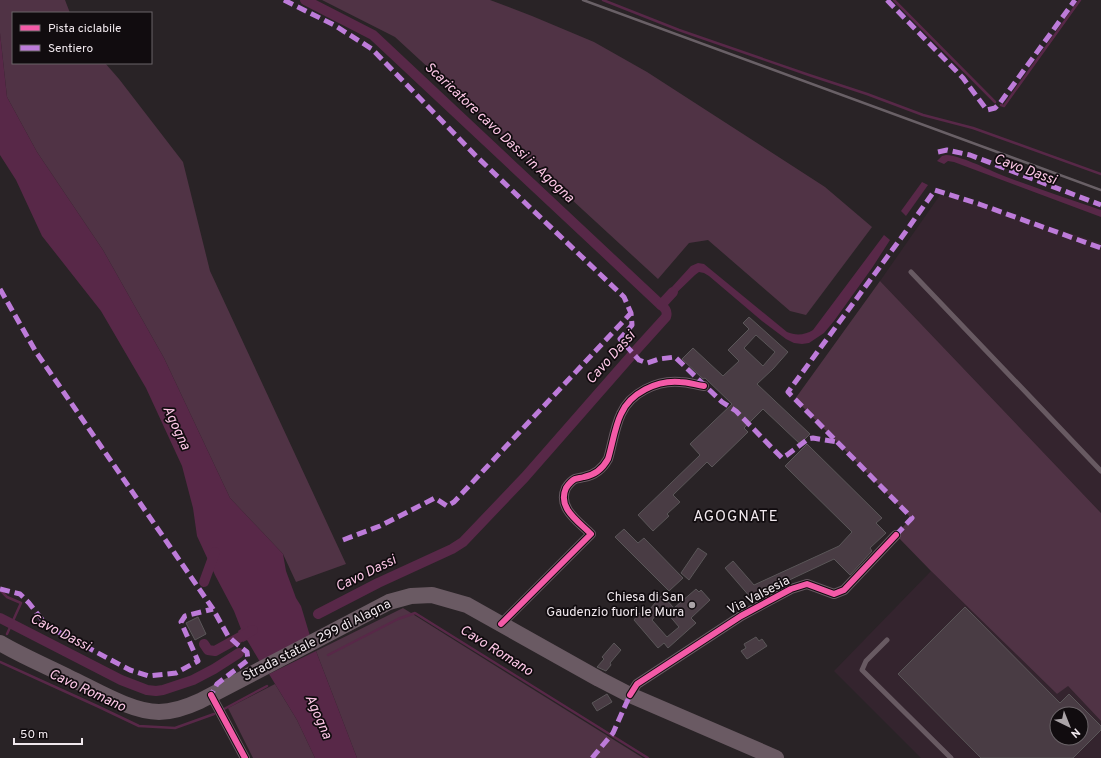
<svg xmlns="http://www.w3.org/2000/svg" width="1101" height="758" viewBox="0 0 1101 758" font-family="Overpass,sans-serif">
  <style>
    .built { fill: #34242e; fill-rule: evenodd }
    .green { fill: #503345 }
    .water { fill: #582848 }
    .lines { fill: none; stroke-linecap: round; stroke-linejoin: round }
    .stream { stroke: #582848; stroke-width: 2.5 }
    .canal { stroke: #582848; stroke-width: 10 }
    .building { fill: #493c44; stroke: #5a5658; fill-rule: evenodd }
    .service { stroke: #685a62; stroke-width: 5 }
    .minor { stroke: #685a62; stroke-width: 10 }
    .primary { stroke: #6a5a63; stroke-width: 16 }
    .rail { stroke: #696066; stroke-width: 2.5 }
    .quiet { stroke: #bd7bd9; stroke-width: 5; stroke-dasharray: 10 5; stroke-linecap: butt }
    .cycleway-casing { stroke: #110c0f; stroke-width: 8 }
    .cycleway { stroke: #f35aa7; stroke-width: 6 }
    .poi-dot { fill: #aba4a8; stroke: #110c0f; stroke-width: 1.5 }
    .labels { text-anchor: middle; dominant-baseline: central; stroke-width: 3.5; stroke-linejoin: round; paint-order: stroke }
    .street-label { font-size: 13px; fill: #f1e9ee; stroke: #110c0f }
    .poi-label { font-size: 13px; fill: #f1e9ee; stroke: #110c0f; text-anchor: end }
    .water-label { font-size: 14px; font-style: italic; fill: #fdc7e6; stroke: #110c0f }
    .quarter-label { font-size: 15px; letter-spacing: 1px; fill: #f1e9ee; stroke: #110c0f }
  </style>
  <rect width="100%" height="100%" fill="#292326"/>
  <!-- built -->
  <g class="built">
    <path d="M940,195L979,204L1101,243V513L880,281Z"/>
    <path d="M931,571L1057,694L1067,685L1101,721V758H921L834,671ZM1057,714H1081V738H1057Z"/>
  </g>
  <!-- green -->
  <g class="green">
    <path d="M0,0H65L70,13H13V63H105L119,79L183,162L210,271L346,564L296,582L283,554L230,498L164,358L103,250L37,152L7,97L0,33Z"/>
    <path d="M322,0H490L532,16L594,42L647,72L825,187L872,227L806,315L790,311L708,240L689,243L658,279L395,37Z"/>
    <path d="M880,281L1101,513V721L1068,686L1057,694L931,571L896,535L911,518L795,399Z"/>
    <path d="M403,608L643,758H357L316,651Z"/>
    <path d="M275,684L297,720L315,758H253L228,708Z"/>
  </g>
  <!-- water -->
  <g class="water">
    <path d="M0,33L7,97L37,152L103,250L164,358L230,498L283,554L286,571L296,598L301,606L310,636L260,662L247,640L243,642L238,631L241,629L234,611L215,575L197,536L193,508L182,466L146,388L101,311L42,236L16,180L0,155Z"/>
    <path d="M946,155C961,156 985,168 999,174C1032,187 1067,198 1101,210V217L954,162L948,161L944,164L937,161L942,156Z"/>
    <path d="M922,182L928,185L906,216L901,211Z"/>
    <path d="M884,235L890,240L872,268L834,321L824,333L809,343L802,344L794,343L786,339L762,321L709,276L704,273L699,272L695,275L666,303L661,299L691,266L698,263L704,264L787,332C796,336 805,335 813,330Z"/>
    <path d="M316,651L357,758H315L297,720L269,674Z"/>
  </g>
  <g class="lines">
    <!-- stream -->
    <g class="stream">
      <path d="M603,0L679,30L809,75L867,94L923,115L973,128L1101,174"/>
      <path d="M894,0L995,102"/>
      <path d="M1001,105L1004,106L1080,0"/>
      <path d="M0,590L7,597L21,603L7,634"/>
      <path d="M328,655L398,619L415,613L648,758"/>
      <path d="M0,662L97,706L139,726L175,728L214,714"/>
      <path d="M224,709L267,686"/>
    </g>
    <!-- canal -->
    <g class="canal">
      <path d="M305,0L373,35L661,305"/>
      <path d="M204,582L215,552"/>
      <path d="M318,614L378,583L452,549L463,542L525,477L638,348L666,317C668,311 665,308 661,305L673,292"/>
      <path d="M0,618L121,680L147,690L156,691L163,690L193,680L214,669L239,653"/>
      <path d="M204,644L208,650L215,651L253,630"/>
    </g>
  </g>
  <!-- building -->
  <g class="building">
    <path d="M749,317L788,352L773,369L757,384L810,434L800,444L763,409L744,428L748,432L712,467L707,462L673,495L680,502L667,514L669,516L653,531L638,515L700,455L690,444L732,404L705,378L703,379L682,359L693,348L723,376L739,361L728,350L749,329L743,323ZM756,335L775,352L763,366L744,348Z"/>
    <path d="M807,444L882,518L876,523L886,533L870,548L872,551L850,575L834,559L751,598L725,568L733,561L754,585L839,546L852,532L785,466Z"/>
    <path d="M624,529L638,543L644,538L683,578L669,591L615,537Z"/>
    <path d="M698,548L707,554L689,580L681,573Z"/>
    <path d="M696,589L699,592L701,590L710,600L691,618L696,623L668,648L664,643L658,648L634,620L639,613L644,616L662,595L674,608ZM662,607L679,627L667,637L652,620Z"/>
    <path d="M965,607L1060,703L1069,694L1101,726V730L1073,758H981L898,674ZM1057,714H1081V738H1057Z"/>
    <path d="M198,617L206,634L195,640L186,623Z"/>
    <path d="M756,637L759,641L762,639L767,646L747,659L741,651L746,648L744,644Z"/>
    <path d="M614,643L621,650L610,663L611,665L606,671L597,667L604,659L602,657Z"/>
    <path d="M607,694L612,702L597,711L592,703Z"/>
  </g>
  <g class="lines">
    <!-- service -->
    <g class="service">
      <path d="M911,272L1101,471"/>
      <path d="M887,640L866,661L862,670L951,758"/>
    </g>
    <!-- minor -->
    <g class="minor">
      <path d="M501,624L591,534C578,521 557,508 566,488C568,485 571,481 575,479C577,478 581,478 584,477C595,475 603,468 608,459C612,446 615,426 621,414C630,393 657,380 680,382C688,382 696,385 704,386"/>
      <path d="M211,695L245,758"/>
      <path d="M630,695L637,684L741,616L791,589L807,584L834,594L844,590L896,535"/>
    </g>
    <!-- primary -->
    <path class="primary" d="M0,643C22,656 46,666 68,677C94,689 131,712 159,712C174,712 187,707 200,701L389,602L411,596L432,595L467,605L599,679L630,695L776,758"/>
    <!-- rail -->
    <path class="rail" d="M583,0L1101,190"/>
    <!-- quiet -->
    <g class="quiet">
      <path d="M284,0L334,25L372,49L476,156L624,297L631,313L632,325L620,339L639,360L647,363L659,359L675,357L722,402L736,411L782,458L787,455L808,439L813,438L837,442"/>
      <path d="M887,0L963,78L987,110L995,108L1000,103L1075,0"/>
      <path d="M938,152L947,150L970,155L1101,205"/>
      <path d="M0,289L36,352L213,609L228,636L238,645L247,652L248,660L217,684L211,695"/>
      <path d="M896,535L912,518L788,392L904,234L935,190L979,204L1101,248"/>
      <path d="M343,540L380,526L435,498L447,506L454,502L631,313"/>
      <path d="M0,589L20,594L29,603L47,626L130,670L149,676L176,673L198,661L181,622L185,616L213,609"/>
      <path d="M592,758L613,733L630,695"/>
    </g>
    <defs>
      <g id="cycleway">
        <path d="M501,624L591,534C578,521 557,508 566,488C568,485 571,481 575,479C577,478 581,478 584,477C595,475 603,468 608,459C612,446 615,426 621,414C630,393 657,380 680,382C688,382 696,385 704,386"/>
        <path d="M211,695L245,758"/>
        <path d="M630,695L637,684L741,616L791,589L807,584L834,594L844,590L896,535"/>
      </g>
    </defs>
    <!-- cycleway casing -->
    <use href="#cycleway" class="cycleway-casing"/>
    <!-- cycleway -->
    <use href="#cycleway" class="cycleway"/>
  </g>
  <!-- markers -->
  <circle class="poi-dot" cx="692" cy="605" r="4"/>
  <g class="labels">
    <!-- street labels -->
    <g class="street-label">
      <text transform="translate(759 596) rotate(-28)">Via Valsesia</text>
      <text transform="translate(317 641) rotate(-27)">Strada statale 299 di Alagna</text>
    </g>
    <!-- poi labels -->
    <g class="poi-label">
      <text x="684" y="598">Chiesa di San<tspan x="684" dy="15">Gaudenzio fuori le Mura</tspan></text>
    </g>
    <!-- water labels -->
    <g class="water-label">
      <text transform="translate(499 133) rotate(43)">Scaricatore cavo Dassi in Agogna</text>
      <text transform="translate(1025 170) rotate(20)">Cavo Dassi</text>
      <text transform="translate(611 358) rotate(-48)">Cavo Dassi</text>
      <text transform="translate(176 428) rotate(65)">Agogna</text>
      <text transform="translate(366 574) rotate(-26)">Cavo Dassi</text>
      <text transform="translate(60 633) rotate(27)">Cavo Dassi</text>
      <text transform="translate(496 651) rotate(32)">Cavo Romano</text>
      <text transform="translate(87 691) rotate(25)">Cavo Romano</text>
      <text transform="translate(318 717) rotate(66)">Agogna</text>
    </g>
    <!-- quarter labels -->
    <g class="quarter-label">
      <text x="736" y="517">AGOGNATE</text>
    </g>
  </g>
  <!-- legend -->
  <rect x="12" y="12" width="140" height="52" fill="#110c0f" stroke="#6b6468"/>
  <rect x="20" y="25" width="20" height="6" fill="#f35aa7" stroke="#6b6468"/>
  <text x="48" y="32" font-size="12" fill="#f1e9ee">Pista ciclabile</text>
  <rect x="20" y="45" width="20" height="6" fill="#bd7bd9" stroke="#6b6468"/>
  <text x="48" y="52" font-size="12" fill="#f1e9ee">Sentiero</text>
  <!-- north arrow -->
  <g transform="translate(1069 726) rotate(137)"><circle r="19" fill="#110c0f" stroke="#6b6468"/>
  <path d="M0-3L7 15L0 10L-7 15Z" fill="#aba4a8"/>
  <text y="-6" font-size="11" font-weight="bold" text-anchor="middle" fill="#f1e9ee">N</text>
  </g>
  <!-- scale -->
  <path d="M14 738v6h68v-6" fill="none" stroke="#f1e9ee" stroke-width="2"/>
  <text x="20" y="738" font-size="12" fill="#f1e9ee" stroke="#110c0f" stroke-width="3" paint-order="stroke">50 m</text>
</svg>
